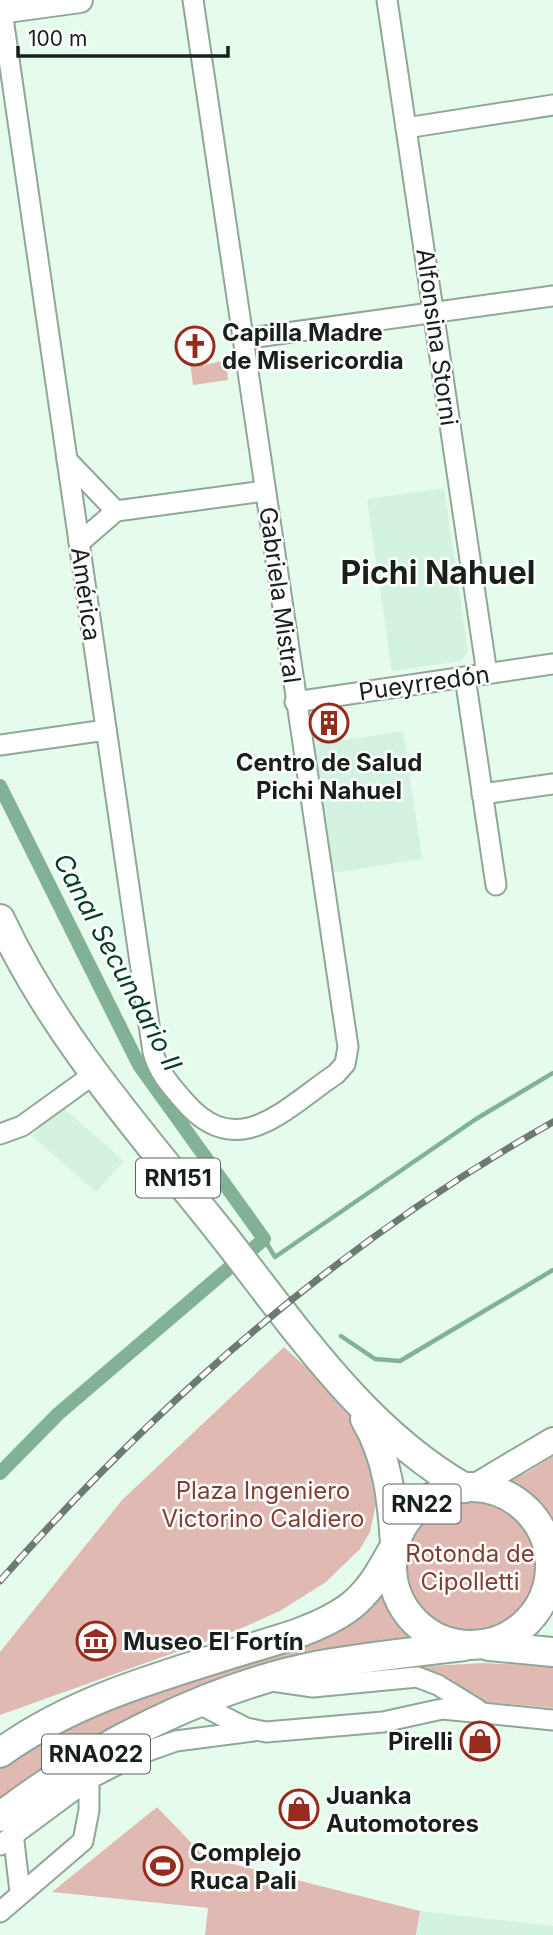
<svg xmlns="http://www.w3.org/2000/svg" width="553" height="1935" viewBox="0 0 553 1935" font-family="Inter,sans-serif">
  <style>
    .built { fill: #d3f2df }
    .green { fill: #e0bab2 }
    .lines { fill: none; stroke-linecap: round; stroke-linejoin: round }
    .stream { stroke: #82b195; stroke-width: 4.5 }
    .canal { stroke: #82b195; stroke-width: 14 }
    .minor-casing { stroke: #90a698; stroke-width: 23 }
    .major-casing { stroke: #90a698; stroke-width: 28 }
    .highway-casing { stroke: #90a698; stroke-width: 32 }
    .minor { stroke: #fff; stroke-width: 19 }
    .major { stroke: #fff; stroke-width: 24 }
    .highway { stroke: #fff; stroke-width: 28 }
    .rail-casing { stroke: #6c7a71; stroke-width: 7 }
    .rail { stroke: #fff; stroke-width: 4.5; stroke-dasharray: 13; stroke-linecap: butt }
    .labels { text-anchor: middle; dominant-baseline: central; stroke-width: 5; stroke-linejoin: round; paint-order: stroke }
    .shield { fill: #fff; stroke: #5d635f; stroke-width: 2 }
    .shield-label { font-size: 23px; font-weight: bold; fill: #18201b }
    .poi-label { font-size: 24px; font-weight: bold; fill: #18201b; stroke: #fff; text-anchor: start }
    .street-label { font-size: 24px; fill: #18201b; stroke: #fff }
    .park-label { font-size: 24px; fill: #813e32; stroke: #fff }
    .water-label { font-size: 26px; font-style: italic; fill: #003d22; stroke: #fff }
    .district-label { font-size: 32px; font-weight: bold; fill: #18201b; stroke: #fff }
  </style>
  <rect width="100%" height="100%" fill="#e5fced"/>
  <!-- built -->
  <g class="built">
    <path d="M444,488L468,651L461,661L392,671L367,499Z"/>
    <path d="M403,731L422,859L332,873L312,745Z"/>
    <path d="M59,1104L124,1161L96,1192L32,1136Z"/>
    <path d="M420,1911L553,1926V1935H417Z"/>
  </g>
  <!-- green -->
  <g class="green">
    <path d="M226,360L228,380L193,385L190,362L196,367Z"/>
    <path d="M284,1347L333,1392L361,1428L378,1495L370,1532L360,1549L326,1582L280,1611L235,1631L0,1715V1652L122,1500Z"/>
    <path d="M553,1456V1525L533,1496L504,1481L526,1473Z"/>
    <circle cx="470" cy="1567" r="66"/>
    <path d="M381,1589C388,1615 400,1630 423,1644L335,1656L0,1806V1762L24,1745Z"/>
    <path d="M483,1663L553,1666V1708L474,1701L411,1667Z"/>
    <path d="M157,1807L205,1857L420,1911L416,1935H205L208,1908L52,1892Z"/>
  </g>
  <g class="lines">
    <!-- stream -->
    <g class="stream">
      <path d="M264,1239L275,1257L476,1119L553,1073"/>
      <path d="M341,1336L375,1359L400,1361L553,1270"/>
    </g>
    <!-- canal -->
    <g class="canal">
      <path d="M0,786L139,1065L264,1239L248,1253"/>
      <path d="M0,1473L58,1414L229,1268"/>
    </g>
    <defs>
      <g id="minor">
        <path d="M387,0L487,674"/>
        <path d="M2,11L153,1052C158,1072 171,1086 184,1101C238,1164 285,1108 336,1074L345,1064L348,1047L193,0"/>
        <path d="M406,128L553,105"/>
        <path d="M243,339L553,296"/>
        <path d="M67,460L116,511"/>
        <path d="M79,543L116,511L265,491"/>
        <path d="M465,677L496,885"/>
        <path d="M295,702L553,664"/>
        <path d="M0,745L106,730"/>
        <path d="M482,794L553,784"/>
        <path d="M0,1134L22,1126L94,1074"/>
        <path d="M272,1681L313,1687L417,1677L438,1685L477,1709"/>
        <path d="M199,1704L246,1728L266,1732L383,1722L442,1709L553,1720"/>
        <path d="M13,1833L20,1892"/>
        <path d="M0,1845L89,1779"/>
        <path d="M0,1912L83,1841L89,1810V1779L134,1756L176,1741L253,1731"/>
      </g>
      <g id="major">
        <path d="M0,11L80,0"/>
        <path d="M474,1487L553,1440"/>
        <path d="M549,1549L553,1541"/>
      </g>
      <g id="highway">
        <path d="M0,919C54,1035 139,1130 218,1229C292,1322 360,1428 465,1488"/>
        <path d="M365,1419C388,1458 392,1499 395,1543"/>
        <circle cx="471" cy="1566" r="79"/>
        <path d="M489,1646L553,1652"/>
        <path d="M0,1753C69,1703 148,1680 228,1655C268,1642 312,1633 347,1609C368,1594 380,1573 392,1551"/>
        <path d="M0,1817C87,1749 207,1688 316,1666C365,1657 415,1652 464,1646"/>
      </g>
    </defs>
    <!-- minor casing -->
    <use href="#minor" class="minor-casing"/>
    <!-- major casing -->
    <use href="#major" class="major-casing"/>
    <!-- highway casing -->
    <use href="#highway" class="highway-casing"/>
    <!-- minor -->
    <use href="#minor" class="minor"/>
    <!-- major -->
    <use href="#major" class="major"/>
    <!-- highway -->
    <use href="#highway" class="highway"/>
    <defs>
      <path id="rail" d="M0,1581C159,1400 342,1241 553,1122"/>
    </defs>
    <!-- rail casing -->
    <use href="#rail" class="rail-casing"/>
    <!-- rail -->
    <use href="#rail" class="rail"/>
  </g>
  <!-- icons -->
  <defs>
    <symbol id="church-ring" viewBox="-11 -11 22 22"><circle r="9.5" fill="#fff" stroke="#962c1b" stroke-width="1.5"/><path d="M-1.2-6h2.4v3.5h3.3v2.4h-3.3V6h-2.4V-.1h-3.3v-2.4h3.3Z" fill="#962c1b"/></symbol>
    <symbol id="building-ring" viewBox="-11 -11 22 22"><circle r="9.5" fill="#fff" stroke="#962c1b" stroke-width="1.5"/><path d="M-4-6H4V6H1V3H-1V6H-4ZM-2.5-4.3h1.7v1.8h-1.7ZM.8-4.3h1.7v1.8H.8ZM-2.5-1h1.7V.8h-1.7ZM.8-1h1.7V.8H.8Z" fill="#962c1b"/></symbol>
    <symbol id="museum-ring" viewBox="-11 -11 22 22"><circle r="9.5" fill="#fff" stroke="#962c1b" stroke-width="1.5"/><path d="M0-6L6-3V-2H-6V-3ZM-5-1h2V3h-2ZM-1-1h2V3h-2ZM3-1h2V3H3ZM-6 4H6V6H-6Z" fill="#962c1b"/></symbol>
    <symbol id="shop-ring" viewBox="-11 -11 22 22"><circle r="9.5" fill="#fff" stroke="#962c1b" stroke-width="1.5"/><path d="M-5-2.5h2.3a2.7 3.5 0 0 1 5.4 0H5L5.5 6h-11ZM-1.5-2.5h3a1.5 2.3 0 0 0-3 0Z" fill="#962c1b"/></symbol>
    <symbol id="stadium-ring" viewBox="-11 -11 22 22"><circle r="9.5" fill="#fff" stroke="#962c1b" stroke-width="1.5"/><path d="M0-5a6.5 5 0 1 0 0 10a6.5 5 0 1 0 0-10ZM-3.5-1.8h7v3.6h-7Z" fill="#962c1b"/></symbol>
  </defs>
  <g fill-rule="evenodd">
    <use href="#church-ring" x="173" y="324" width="44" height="44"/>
    <use href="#building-ring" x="307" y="701" width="44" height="44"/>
    <use href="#museum-ring" x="74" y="1619" width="44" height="44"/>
    <use href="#shop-ring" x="458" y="1719" width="44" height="44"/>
    <use href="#shop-ring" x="277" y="1787" width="44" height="44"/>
    <use href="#stadium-ring" x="141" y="1844" width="44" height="44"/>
  </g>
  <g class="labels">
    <!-- shield labels -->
    <g class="shield">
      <rect x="136" y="1158.5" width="84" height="39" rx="5"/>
      <rect x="383.5" y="1484.5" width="77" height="39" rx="5"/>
      <rect x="42" y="1734.5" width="108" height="39" rx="5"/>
    </g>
    <g class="shield-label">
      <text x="178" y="1178">RN151</text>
      <text x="422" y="1504">RN22</text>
      <text x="96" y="1754">RNA022</text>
    </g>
    <!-- poi labels -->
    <g class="poi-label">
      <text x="222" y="332">Capilla Madre<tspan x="222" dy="28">de Misericordia</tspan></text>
      <text x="329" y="762" text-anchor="middle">Centro de Salud<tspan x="329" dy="28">Pichi Nahuel</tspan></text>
      <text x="123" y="1641">Museo El Fortín</text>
      <text x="453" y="1741" text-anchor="end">Pirelli</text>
      <text x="326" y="1795">Juanka<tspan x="326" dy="28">Automotores</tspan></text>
      <text x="190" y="1852">Complejo<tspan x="190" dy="28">Ruca Pali</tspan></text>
    </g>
    <!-- street labels -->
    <g class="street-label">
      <text transform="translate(437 337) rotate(82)">Alfonsina Storni</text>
      <text transform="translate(86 594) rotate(82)">América</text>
      <text transform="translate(280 595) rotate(82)">Gabriela Mistral</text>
      <text transform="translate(424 683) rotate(-8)">Pueyrredón</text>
    </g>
    <!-- park labels -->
    <g class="park-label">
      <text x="263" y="1490">Plaza Ingeniero<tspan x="263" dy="28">Victorino Caldiero</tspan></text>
      <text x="470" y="1553">Rotonda de<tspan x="470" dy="28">Cipolletti</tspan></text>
    </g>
    <!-- water labels -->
    <g class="water-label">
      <text transform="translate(118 962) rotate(62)">Canal Secundario II</text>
    </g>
    <!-- district labels -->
    <g class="district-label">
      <text x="438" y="572">Pichi Nahuel</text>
    </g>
  </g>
  <!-- scale -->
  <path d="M18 46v10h210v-10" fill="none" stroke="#18201b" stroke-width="3.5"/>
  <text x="28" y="46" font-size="21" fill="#18201b" stroke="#ffffff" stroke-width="5" paint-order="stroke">100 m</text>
</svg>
